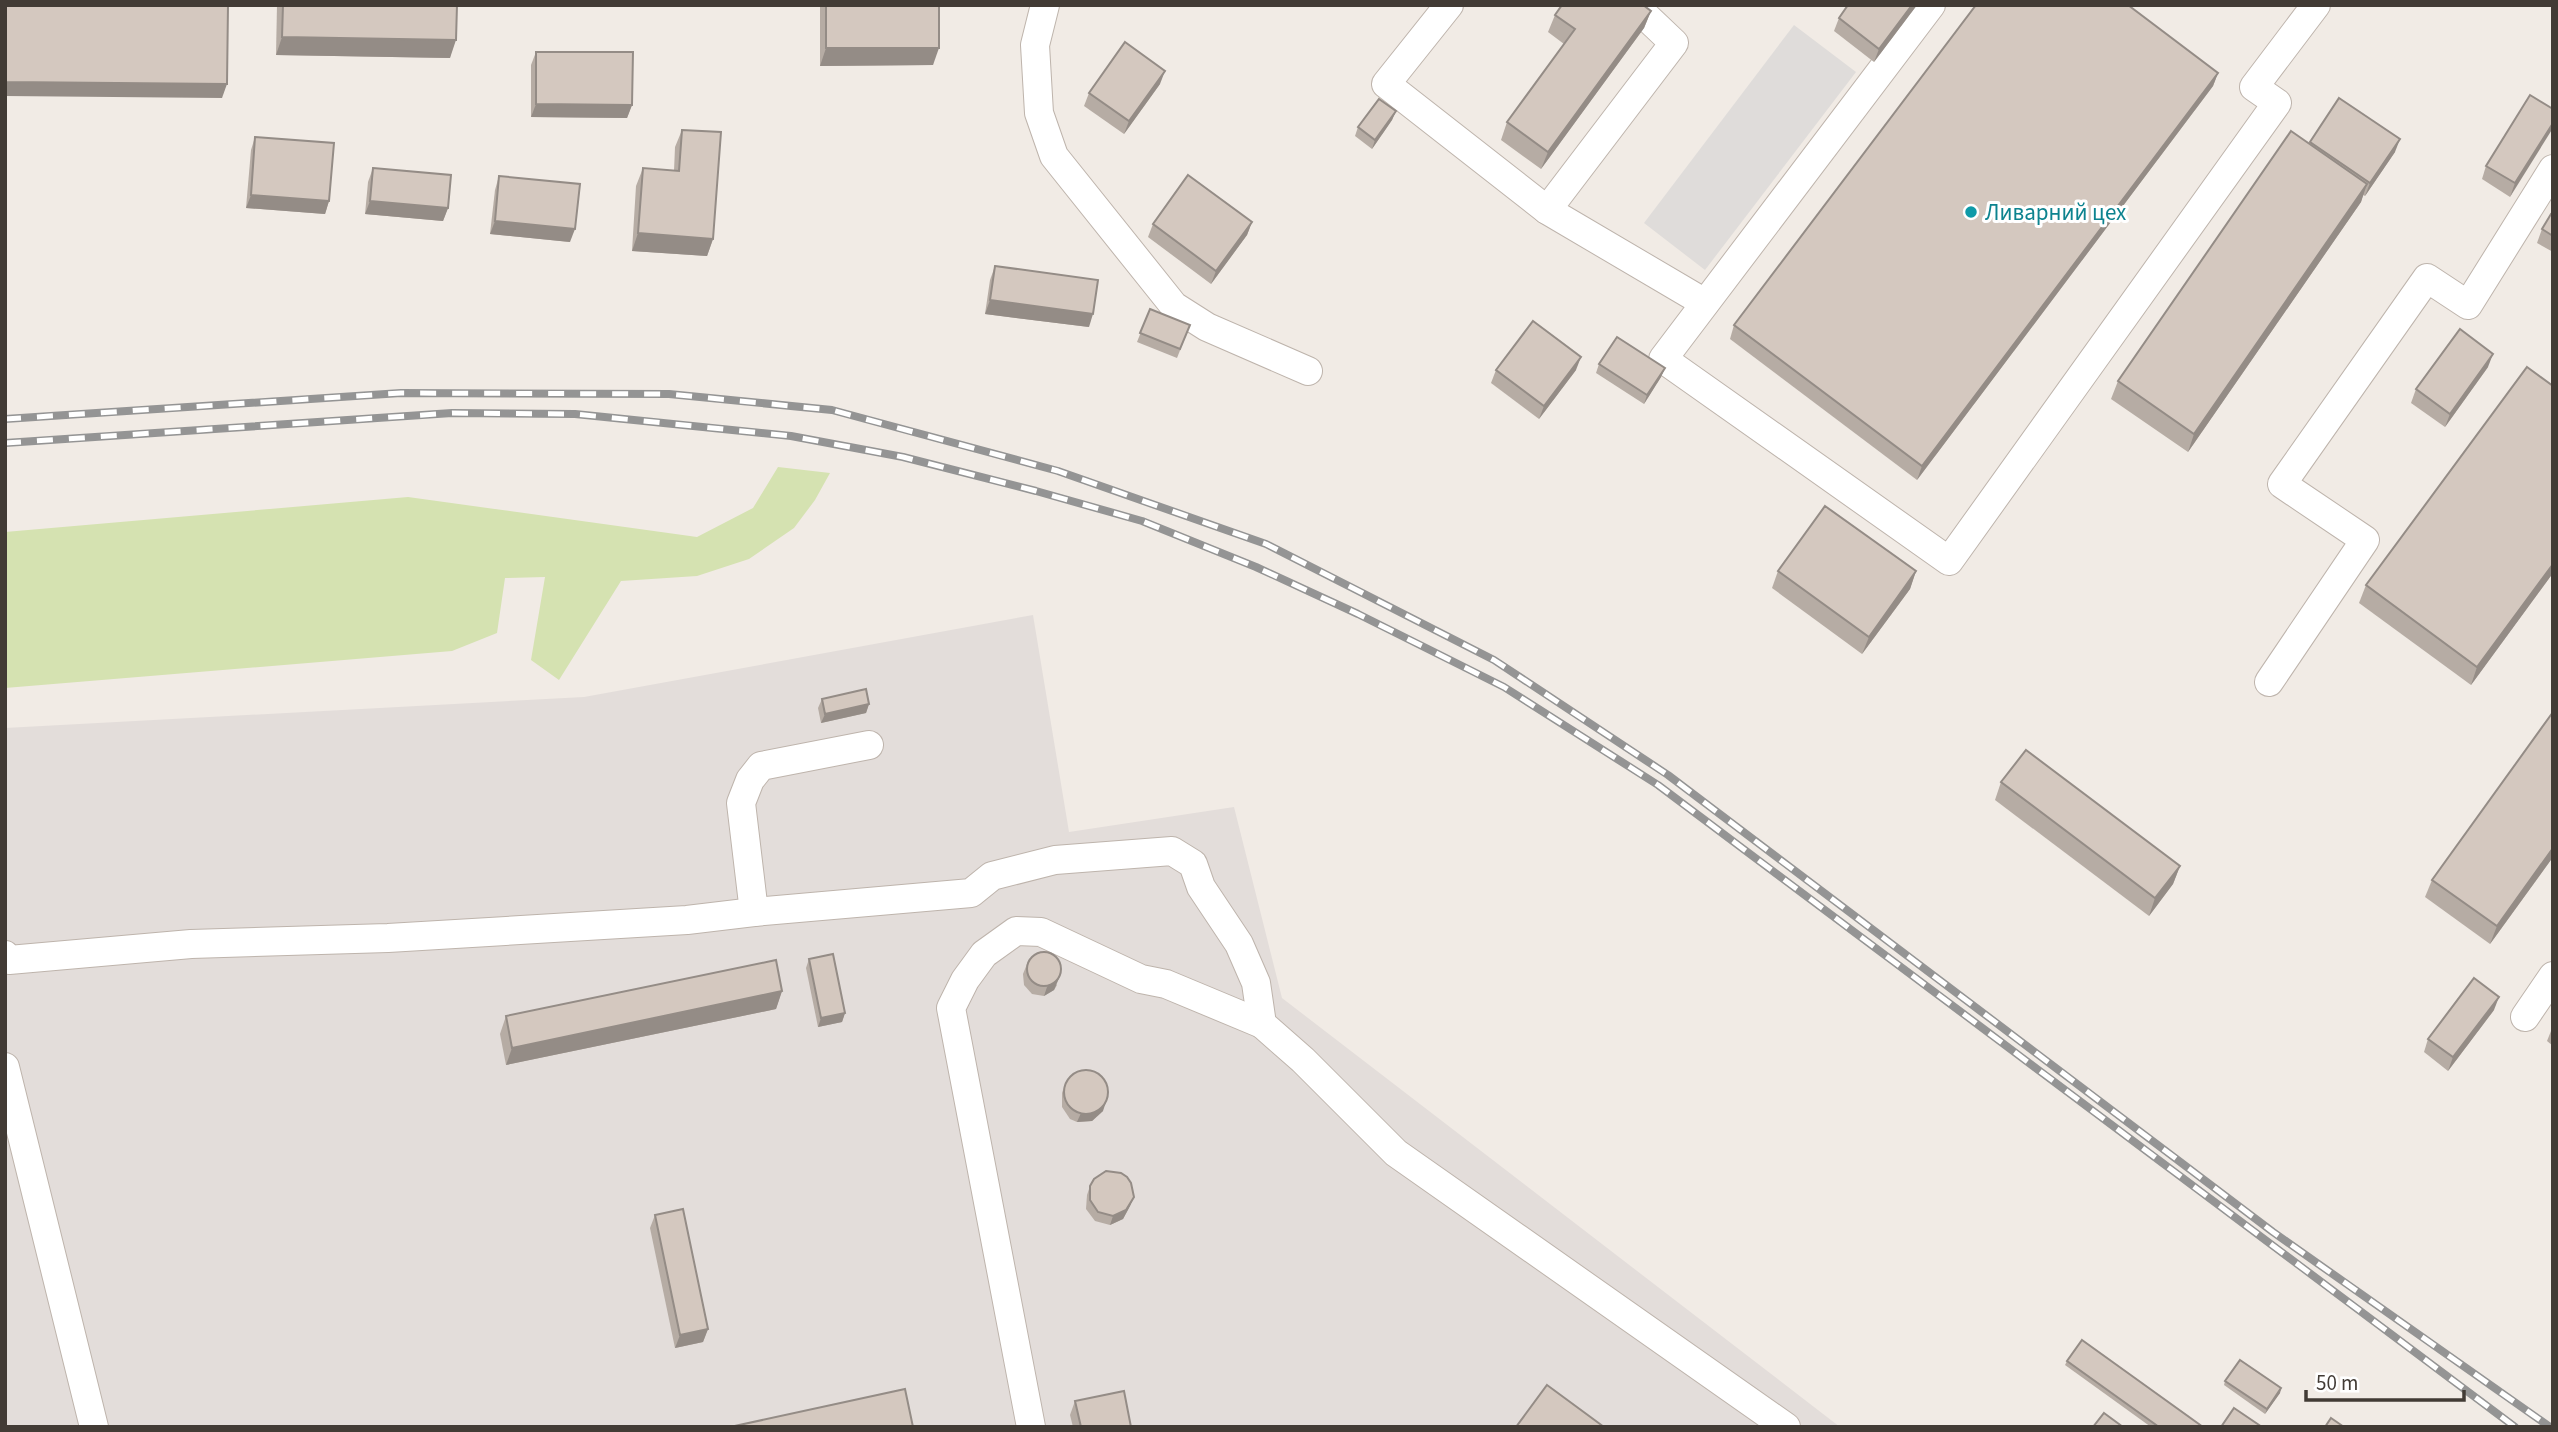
<svg xmlns="http://www.w3.org/2000/svg" width="2558" height="1432" viewBox="0 0 2558 1432" font-family="'Source Sans 3',sans-serif">
  <style>
    .industrial { fill: #e3ddda }
    .green { fill: #d5e2b1 }
    .parking { fill: #dfdcda }
    .lines { fill: none; stroke-linecap: round; stroke-linejoin: round }
    .minor-casing { stroke: #beb4ac; stroke-width: 30 }
    .minor { stroke: #fff; stroke-width: 28 }
    .rail-casing { stroke: #949494; stroke-width: 8 }
    .rail { stroke: #fff; stroke-width: 5; stroke-dasharray: 16; stroke-linecap: butt }
    .wall { fill: #b6aca4 }
    .shaded-wall { fill: #948c86 }
    .building { fill: #d4c8bf; stroke: #948c86; stroke-width: 2 }
    .culture-dot { fill: #0f9aa8; stroke: #fff; stroke-width: 2.5 }
    .labels { text-anchor: middle; dominant-baseline: central; stroke-width: 6; stroke-linejoin: round; paint-order: stroke }
    .culture-label { font-size: 23px; fill: #0d838f; stroke: #fff; text-anchor: start }
  </style>
  <rect width="100%" height="100%" fill="#f1ebe5"/>
  <!-- industrial -->
  <path class="industrial" d="M1033,615L1069,832L1234,807L1282,998L1840,1427H5V728L584,697Z"/>
  <!-- green -->
  <path class="green" d="M778,467L830,473L815,500L794,528L749,559L697,576L621,581L559,680L531,660L545,577L505,578L497,633L452,651L5,688V532L408,497L697,537L753,508Z"/>
  <!-- parking -->
  <path class="parking" d="M1794,25L1856,72L1705,270L1644,223Z"/>
  <g class="lines">
    <defs>
      <g id="minor">
        <path d="M1045,5L1035,45L1039,113L1054,156L1174,306L1207,327L1308,371"/>
        <path d="M1449,5L1386,84L1547,210"/>
        <path d="M1634,5L1674,43L1547,210L1705,303"/>
        <path d="M1931,5L1663,359L1949,561L2277,103L2254,87L2316,5"/>
        <path d="M2269,682L2365,540L2282,484L2427,278L2468,305L2553,169"/>
        <path d="M754,912L741,803L750,780L761,766L869,745"/>
        <path d="M5,955L9,960L191,944L388,938L687,920L754,912L971,893L992,876L1055,860L1172,851L1193,864L1201,887L1239,944L1256,983L1262,1024L1303,1060L1396,1153L1786,1427"/>
        <path d="M2525,1017L2553,976"/>
        <path d="M5,1067L94,1427"/>
        <path d="M1031,1427L951,1008L965,980L984,954L1016,931L1041,932L1141,979L1166,984L1262,1024"/>
      </g>
    </defs>
    <!-- minor casing -->
    <use href="#minor" class="minor-casing"/>
    <!-- minor -->
    <use href="#minor" class="minor"/>
    <defs>
      <g id="rail">
        <path d="M5,419L401,393L669,394L832,410L1058,471L1266,544L1494,660L1668,775L2273,1232L2550,1427"/>
        <path d="M5,443L452,413L575,414L791,436L903,457L1036,491L1142,521L1256,567L1358,614L1504,687L1658,785L2515,1427"/>
      </g>
    </defs>
    <!-- rail casing -->
    <use href="#rail" class="rail-casing"/>
    <!-- rail -->
    <use href="#rail" class="rail"/>
  </g>
  <!-- wall -->
  <g class="wall">
    <path d="M277,5H457L450,58L276,55Z"/>
    <path d="M820,5H939L933,65L820,66Z"/>
    <path d="M1917,5L1874,62L1834,31L1839,18Z"/>
    <path d="M1651,11L1644,28L1541,169L1501,140L1507,122L1564,44L1548,32L1555,15Z"/>
    <path d="M536,52L632,105L627,118L531,117V65Z"/>
    <path d="M2218,73L2213,86L1917,480L1730,339L1734,325Z"/>
    <path d="M1160,84L1124,134L1084,106L1089,93Z"/>
    <path d="M2553,109L2510,197L2482,179L2486,166Z"/>
    <path d="M1396,111L1392,120L1372,149L1355,136L1358,127Z"/>
    <path d="M682,130L713,239L707,256L632,251L636,186L643,168L674,171L675,147Z"/>
    <path d="M255,137L329,201L325,214L246,208L251,150Z"/>
    <path d="M2310,142L2395,152L2365,196L2363,195L2361,202L2188,452L2111,399L2118,381Z"/>
    <path d="M373,168L448,208L443,221L365,214L368,182Z"/>
    <path d="M499,176L570,242L490,234L495,190Z"/>
    <path d="M2553,215V252L2537,243L2542,229Z"/>
    <path d="M1252,222L1247,235L1211,284L1148,237L1153,224Z"/>
    <path d="M995,266L1089,327L985,314L990,280Z"/>
    <path d="M1150,309L1190,325L1177,358L1137,342Z"/>
    <path d="M1599,364L1665,368L1661,377L1644,404L1596,373Z"/>
    <path d="M2488,367L2445,427L2411,403L2416,389Z"/>
    <path d="M1496,370H1576L1539,419L1491,383Z"/>
    <path d="M1778,571H1916L1910,589L1862,654L1772,588Z"/>
    <path d="M2553,573L2471,685L2359,603L2366,585Z"/>
    <path d="M822,699L869,704L866,713L821,723L818,708Z"/>
    <path d="M2001,782L2180,866L2173,884L2149,916L1995,800Z"/>
    <path d="M2553,857L2490,944L2425,897L2432,880Z"/>
    <path d="M809,959L845,1013L842,1022L818,1027L806,968Z"/>
    <path d="M1029,959L1057,985L1054,990L1044,996L1032,994L1024,985L1023,974Z"/>
    <path d="M782,991L776,1009L506,1065L500,1034L506,1016Z"/>
    <path d="M2494,1010L2448,1071L2424,1052L2428,1039Z"/>
    <path d="M2553,1026V1046L2547,1041Z"/>
    <path d="M1065,1084L1103,1111L1092,1121L1077,1122L1070,1119L1062,1107V1093Z"/>
    <path d="M1090,1186L1134,1197L1130,1206L1123,1219L1110,1225L1095,1221L1086,1209L1087,1195Z"/>
    <path d="M655,1215L708,1329L703,1342L675,1348L650,1228Z"/>
    <path d="M2067,1361L2203,1427H2151L2065,1365Z"/>
    <path d="M2225,1381L2281,1388L2280,1393L2265,1414L2224,1385Z"/>
    <path d="M1075,1401L1131,1427H1073L1070,1415Z"/>
  </g>
  <!-- shaded-wall -->
  <g class="shaded-wall">
    <path d="M1912,5H1917L1874,62L1879,49Z"/>
    <path d="M1651,11L1644,28L1541,169L1548,152Z"/>
    <path d="M282,37L456,40L450,58L276,55Z"/>
    <path d="M826,48H939L933,65L820,66Z"/>
    <path d="M1165,71L1160,84L1124,134L1129,121Z"/>
    <path d="M2218,73L2213,86L1917,480L1922,466Z"/>
    <path d="M5,82L227,84L222,98L5,96Z"/>
    <path d="M536,104L632,105L627,118L531,117Z"/>
    <path d="M1396,111L1392,120L1372,149L1375,140Z"/>
    <path d="M2553,123V128L2510,197L2515,183Z"/>
    <path d="M2400,139L2395,152L2365,196L2370,183Z"/>
    <path d="M2367,184L2361,202L2188,452L2194,434Z"/>
    <path d="M251,195L329,201L325,214L246,208Z"/>
    <path d="M370,201L448,208L443,221L365,214Z"/>
    <path d="M495,221L575,229L570,242L490,234Z"/>
    <path d="M1252,222L1247,235L1211,284L1216,271Z"/>
    <path d="M638,233L713,239L707,256L632,251Z"/>
    <path d="M990,300L1093,314L1089,327L985,314Z"/>
    <path d="M2493,354L2488,367L2445,427L2450,414Z"/>
    <path d="M1581,357L1576,370L1539,419L1544,406Z"/>
    <path d="M1665,368L1661,377L1644,404L1647,395Z"/>
    <path d="M2553,564V573L2471,685L2477,667Z"/>
    <path d="M1916,571L1910,589L1862,654L1869,637Z"/>
    <path d="M869,704L866,713L821,723L825,714Z"/>
    <path d="M2553,848V857L2490,944L2497,926Z"/>
    <path d="M2180,866L2173,884L2149,916L2155,898Z"/>
    <path d="M1060,976L1054,990L1044,996L1047,987Z"/>
    <path d="M782,991L776,1009L506,1065L512,1048Z"/>
    <path d="M2499,997L2494,1010L2448,1071L2453,1057Z"/>
    <path d="M845,1013L842,1022L818,1027L821,1018Z"/>
    <path d="M1106,1102L1103,1111L1092,1121L1077,1122L1081,1113Z"/>
    <path d="M1134,1197L1130,1206L1123,1219L1110,1225L1113,1216Z"/>
    <path d="M708,1329L703,1342L675,1348L680,1335Z"/>
    <path d="M2281,1388L2280,1393L2265,1414L2267,1409Z"/>
  </g>
  <!-- building -->
  <g class="building">
    <path d="M5,5H228L227,84L5,82Z"/>
    <path d="M283,5H457L456,40L282,37Z"/>
    <rect x="826" y="5" width="113" height="43"/>
    <path d="M1562,5H1643L1651,11L1548,152L1507,122L1575,29L1555,15Z"/>
    <path d="M1848,5H1912L1879,49L1839,18Z"/>
    <path d="M1976,5H2128L2218,73L1922,466L1734,325Z"/>
    <path d="M1125,42L1165,71L1129,121L1089,93Z"/>
    <path d="M536,52H633L632,105L536,104Z"/>
    <path d="M2530,95L2553,109V123L2515,183L2486,166Z"/>
    <path d="M2339,98L2400,139L2370,183L2310,142Z"/>
    <path d="M1379,99L1396,111L1375,140L1358,127Z"/>
    <path d="M682,130L721,132L713,239L638,233L643,168L679,171Z"/>
    <path d="M2291,131L2367,184L2194,434L2118,381Z"/>
    <path d="M255,137L334,143L329,201L251,195Z"/>
    <path d="M373,168L451,175L448,208L370,201Z"/>
    <path d="M1188,175L1252,222L1216,271L1153,224Z"/>
    <path d="M499,176L580,184L575,229L495,221Z"/>
    <path d="M2551,214L2553,215V236L2542,229Z"/>
    <path d="M995,266L1098,280L1093,314L990,300Z"/>
    <path d="M1150,309L1190,325L1180,349L1140,333Z"/>
    <path d="M1533,321L1581,357L1544,406L1496,370Z"/>
    <path d="M2460,329L2493,354L2450,414L2416,389Z"/>
    <path d="M1617,337L1665,368L1647,395L1599,364Z"/>
    <path d="M2527,367L2553,386V564L2477,667L2366,585Z"/>
    <path d="M1825,506L1916,571L1869,637L1778,571Z"/>
    <path d="M866,689L869,704L825,714L822,699Z"/>
    <path d="M2553,712V848L2497,926L2432,880Z"/>
    <path d="M2026,750L2180,866L2155,898L2001,782Z"/>
    <circle cx="1044" cy="969" r="17"/>
    <path d="M833,954L845,1013L821,1018L809,959Z"/>
    <path d="M776,960L782,991L512,1048L506,1016Z"/>
    <path d="M2474,978L2499,997L2453,1057L2428,1039Z"/>
    <circle cx="1086" cy="1092" r="22"/>
    <path d="M1106,1171L1121,1173L1127,1177L1131,1183L1134,1197L1126,1210L1113,1216L1098,1212L1090,1200V1186L1094,1179Z"/>
    <path d="M683,1209L708,1329L680,1335L655,1215Z"/>
    <path d="M2082,1340L2203,1427H2159L2067,1361Z"/>
    <path d="M2240,1360L2281,1388L2267,1409L2225,1381Z"/>
    <path d="M1547,1385L1604,1427H1516Z"/>
    <path d="M905,1389L913,1427H730Z"/>
    <path d="M1124,1391L1131,1427H1081L1075,1401Z"/>
    <path d="M2234,1408L2262,1427H2221Z"/>
    <path d="M2104,1413L2123,1427H2093Z"/>
    <path d="M2331,1418L2344,1427H2325Z"/>
  </g>
  <!-- markers -->
  <circle class="culture-dot" cx="1971" cy="212" r="7"/>
  <g class="labels">
    <!-- culture labels -->
    <g class="culture-label">
      <text x="1985" y="212">Ливарний цех</text>
    </g>
  </g>
  <!-- border -->
  <rect width="2558" height="1432" fill="none" stroke="#423b35" stroke-width="14"/>
  <!-- scale -->
  <path d="M2306 1390v10h158v-10" fill="none" stroke="#423b35" stroke-width="3.5"/>
  <text x="2316" y="1390" font-size="21" fill="#423b35" stroke="#ffffff" stroke-width="5" paint-order="stroke">50 m</text>
</svg>
